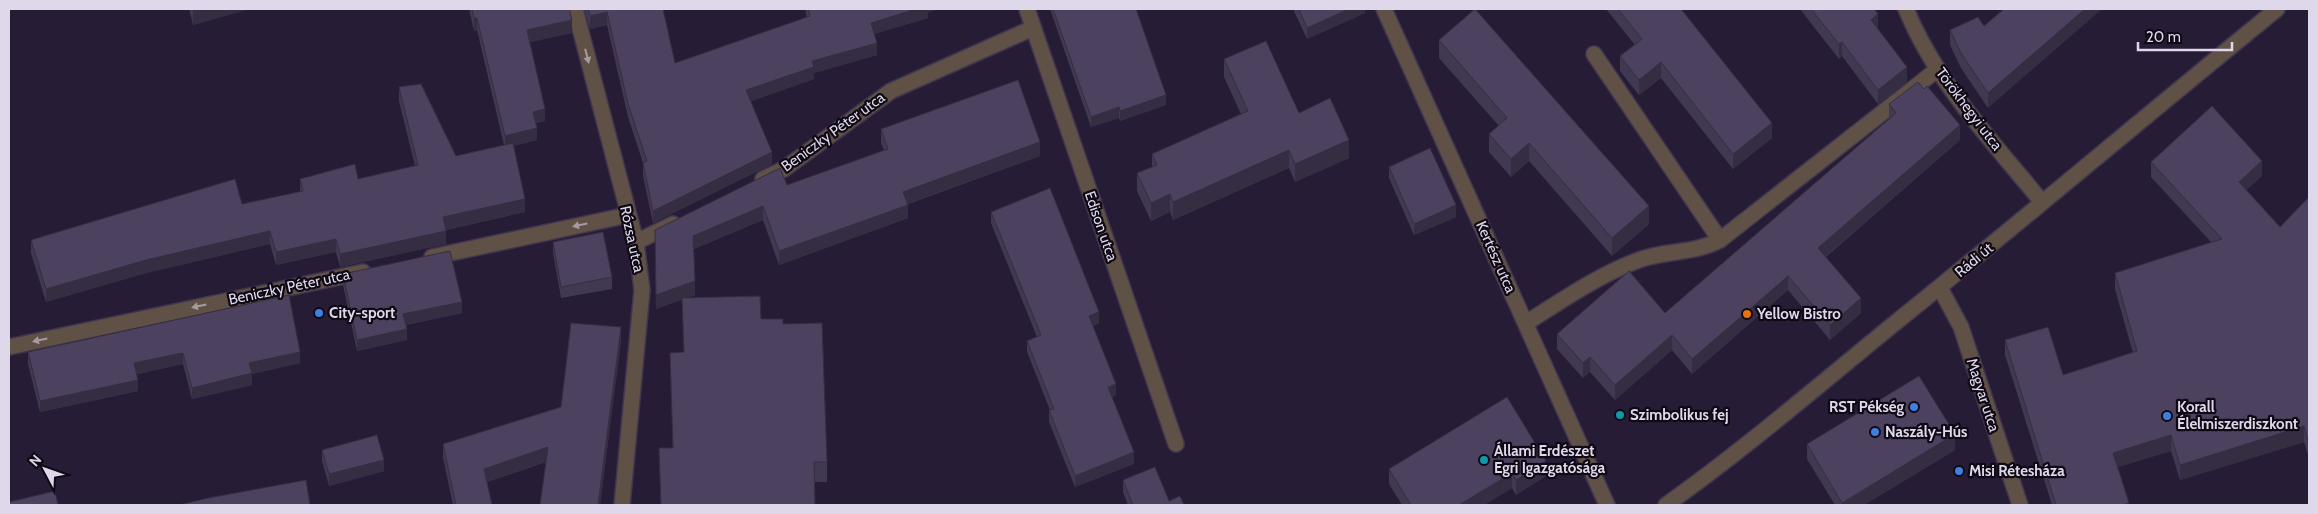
<svg xmlns="http://www.w3.org/2000/svg" width="2318" height="514" viewBox="0 0 2318 514" font-family="Cabin,sans-serif">
  <style>
    .lines { fill: none; stroke-linecap: round; stroke-linejoin: round }
    .minor-casing { stroke: #41364f; stroke-width: 18 }
    .minor { stroke: #605146; stroke-width: 15 }
    .wall { fill: #413851 }
    .shaded-wall { fill: #352e42 }
    .building { fill: #4c415e; stroke: #352e42 }
    .oneway { fill: #a59ba0 }
    .shop-dot { fill: #3f7fe0; stroke: #0e0914; stroke-width: 2 }
    .food-dot { fill: #e8710a; stroke: #0e0914; stroke-width: 2 }
    .culture-dot { fill: #0f9aa8; stroke: #0e0914; stroke-width: 2 }
    .labels { text-anchor: middle; dominant-baseline: central; stroke-width: 4.5; stroke-linejoin: round; paint-order: stroke }
    .street-label { font-size: 15px; fill: #ded8ea; stroke: #0e0914 }
    .poi-label { font-size: 15px; font-weight: bold; fill: #ded8ea; stroke: #0e0914; text-anchor: start }
  </style>
  <rect width="100%" height="100%" fill="#271c36"/>
  <g class="lines">
    <defs>
      <g id="minor">
        <path d="M575,9L636,242L642,290L622,505"/>
        <path d="M1027,9L1176,444"/>
        <path d="M1384,9L1607,505"/>
        <path d="M1906,9C1936,82 1992,141 2042,202"/>
        <path d="M1594,54L1720,240"/>
        <path d="M763,179L784,169L891,91L1033,28"/>
        <path d="M636,242L673,224"/>
        <path d="M432,257L628,215"/>
        <path d="M1940,288L1961,327L2020,505"/>
        <path d="M1526,323C1563,300 1598,275 1639,260C1666,250 1694,254 1720,240L1938,69"/>
        <path d="M9,347L363,272"/>
        <path d="M1666,505C1745,449 1819,385 1895,323C2023,220 2149,113 2277,9"/>
      </g>
    </defs>
    <!-- minor casing -->
    <use href="#minor" class="minor-casing"/>
    <!-- minor -->
    <use href="#minor" class="minor"/>
  </g>
  <!-- wall -->
  <g class="wall">
    <path d="M189,9H249L193,25Z"/>
    <path d="M469,9H569L572,33L529,42L545,121L536,123L537,140L513,146L525,212L446,230V244L340,267L336,252L276,265L270,244L146,273L46,302L31,253V240L242,204L300,192V179H358L415,166L399,101V87L456,156L504,145L477,30L474,31Z"/>
    <path d="M584,9H663L675,63L807,18L805,9H938L928,12V18L874,34L877,55L814,73V79L751,101L772,164L653,223L643,176V163L628,117L607,25L590,29Z"/>
    <path d="M1050,9H1136L1166,105L1120,121L1119,118L1091,127Z"/>
    <path d="M1293,9H1365V13L1307,39Z"/>
    <path d="M1606,9H1681L1772,138L1733,169L1661,78L1639,95L1620,71V56L1635,45Z"/>
    <path d="M1800,9H1874L1878,28L1907,82L1878,104L1842,56L1839,59Z"/>
    <path d="M2004,9L1988,108L1961,68L1950,45V30L1984,26Z"/>
    <path d="M1439,40L1649,224L1612,256L1529,161L1511,177L1489,152V134L1499,126L1439,58Z"/>
    <path d="M1224,59L1299,113L1349,158L1295,182L1289,168L1173,220L1170,212L1151,221L1137,191V173L1152,167V154L1241,114L1224,77Z"/>
    <path d="M1889,104L1960,140L1826,257L1861,313L1830,340L1788,290L1692,374L1672,350L1615,400L1590,372L1583,378L1557,349V334L1665,313L1889,119Z"/>
    <path d="M881,129L1040,156L908,204V218L779,265L763,220L694,249L695,295L685,298L761,319L783,324L827,462V482H814L815,505H661L659,448H673L670,353L684,352L682,299L656,309L655,243L787,185L884,150L881,143Z"/>
    <path d="M2151,162L2262,176L2246,190L2280,227L2309,199V458L2304,442L2180,480L2171,451L2118,467L2129,505H2052L2005,355V340L2063,375L2133,353L2115,289V273L2211,242L2151,177Z"/>
    <path d="M1389,167L1456,217L1414,235L1389,178Z"/>
    <path d="M991,212L1099,323L1093,326L1116,395L1112,397L1134,464L1075,487L1049,422V410H1050L1027,352V341L1037,337L991,223Z"/>
    <path d="M553,242L612,277V289L561,298L553,253Z"/>
    <path d="M343,274L462,313L406,325L407,340L357,351L343,285Z"/>
    <path d="M289,295L300,363L252,374V385L192,399L183,364L137,374L138,391L40,412L28,364V352Z"/>
    <path d="M621,341L600,505H540L546,462L487,482L492,505H453L443,458V444L561,407Z"/>
    <path d="M1507,397L1546,476L1516,495L1512,488L1484,505H1402L1389,484V469Z"/>
    <path d="M1807,444L1955,450L1864,505H1835L1807,459Z"/>
    <path d="M322,450L384,471L329,486L322,461Z"/>
    <path d="M1123,480L1169,501L1184,505H1128L1123,492Z"/>
  </g>
  <!-- shaded-wall -->
  <g class="shaded-wall">
    <path d="M197,9H249L193,25V10Z"/>
    <path d="M916,9H938L928,12V18L871,35V23Z"/>
    <path d="M1349,9H1365V13L1307,39V28Z"/>
    <path d="M2085,9H2102L1988,108V93Z"/>
    <path d="M607,12V25L590,29V16Z"/>
    <path d="M1878,14V28L1871,20Z"/>
    <path d="M474,18H477V30L474,31Z"/>
    <path d="M572,20V33L527,43V30Z"/>
    <path d="M1842,42V56L1839,59V44Z"/>
    <path d="M877,43V55L814,73V79L746,103V90L812,61Z"/>
    <path d="M1661,62V78L1639,95V80Z"/>
    <path d="M1907,67V82L1878,104V90Z"/>
    <path d="M1166,95V105L1120,121V111Z"/>
    <path d="M1119,107V118L1091,127V117Z"/>
    <path d="M545,109V121L533,124V112Z"/>
    <path d="M1772,123V138L1733,169V154Z"/>
    <path d="M1960,125V140L1818,263V248Z"/>
    <path d="M537,128V140L505,148V136Z"/>
    <path d="M1349,140V158L1295,182V164Z"/>
    <path d="M1040,142V156L903,205V192Z"/>
    <path d="M1529,143V161L1511,177V159Z"/>
    <path d="M1289,150V168L1173,220V202Z"/>
    <path d="M772,152V164L653,223V211Z"/>
    <path d="M2262,161V176L2239,197V182Z"/>
    <path d="M1170,194V212L1151,221V203Z"/>
    <path d="M525,199V212L443,230V217Z"/>
    <path d="M908,205V218L779,265V251Z"/>
    <path d="M1456,205V217L1414,235V224Z"/>
    <path d="M763,206V220L693,249V236Z"/>
    <path d="M1649,206V224L1612,256V238Z"/>
    <path d="M270,231V244L146,273L46,302V289L146,260Z"/>
    <path d="M446,231V244L340,267V254Z"/>
    <path d="M336,239V252L276,265V252Z"/>
    <path d="M1788,276V290L1692,374V359Z"/>
    <path d="M695,281V295L656,309V295Z"/>
    <path d="M1861,298V313L1830,340V325Z"/>
    <path d="M462,302V313L403,325V314Z"/>
    <path d="M1099,312V323L1089,327V316Z"/>
    <path d="M621,327V341L600,505H598Z"/>
    <path d="M407,329V340L357,351V340Z"/>
    <path d="M1672,335V350L1615,400V385Z"/>
    <path d="M300,352V363L252,374V385L192,399V388L249,363Z"/>
    <path d="M183,353V364L134,375V363Z"/>
    <path d="M1590,357V372L1583,378V363Z"/>
    <path d="M138,380V391L40,412V401Z"/>
    <path d="M1116,384V395L1108,398V387Z"/>
    <path d="M2304,426V442L2180,480V465Z"/>
    <path d="M1955,434V450L1864,505H1842V503Z"/>
    <path d="M2171,435V451L2113,468V453Z"/>
    <path d="M548,447V461L484,483V469Z"/>
    <path d="M1134,452V464L1075,487V476Z"/>
    <path d="M384,460V471L329,486V474Z"/>
    <path d="M1546,461V476L1516,495V480Z"/>
    <path d="M1512,473V488L1484,505H1459Z"/>
  </g>
  <!-- building -->
  <g class="building">
    <path d="M472,9H569L572,20L527,30L545,109L533,112L537,128L505,136L477,18H474Z"/>
    <path d="M588,9H663L675,63L810,16L808,9H916L871,23L877,43L812,61L814,67L746,90L772,152L653,211L643,163L647,161L628,104L607,12L590,16Z"/>
    <path d="M1053,9H1136L1166,95L1120,111L1119,107L1091,117Z"/>
    <path d="M1299,9H1349L1307,28Z"/>
    <path d="M1475,9L1649,206L1612,238L1529,143L1511,159L1489,134L1507,118L1439,40Z"/>
    <path d="M1618,9H1681L1772,123L1733,154L1661,62L1639,80L1620,56L1642,39Z"/>
    <path d="M1811,9H1874L1878,14L1871,20L1907,67L1878,90L1842,42L1839,44Z"/>
    <path d="M2004,9H2085L1988,93L1961,53L1950,30L1978,17L1984,26Z"/>
    <path d="M1266,41L1299,113L1330,98L1349,140L1295,164L1289,150L1173,202L1170,194L1151,203L1137,173L1157,165L1152,154L1248,111L1224,59Z"/>
    <path d="M1018,80L1040,142L903,192L908,205L779,251L763,206L693,236L695,281L656,295L655,230L780,168L787,185L888,149L881,129Z"/>
    <path d="M1918,82L1924,89L1927,86L1960,125L1818,248L1861,298L1830,325L1788,276L1692,359L1672,335L1615,385L1590,357L1583,363L1557,334L1629,271L1665,313L1896,113L1889,104Z"/>
    <path d="M421,84L456,156L513,143L525,199L443,217L446,231L340,254L336,239L276,252L270,231L146,260L46,289L31,240L235,179L242,204L303,191L300,179L355,164L358,179L418,165L399,87Z"/>
    <path d="M2212,106L2262,161L2239,182L2280,227L2308,198L2309,199V443L2304,426L2180,465L2171,435L2113,453L2129,503L2122,505H2056L2005,340L2048,327L2063,375L2137,351L2115,273L2222,239L2151,162Z"/>
    <path d="M1430,148L1456,205L1414,224L1389,167Z"/>
    <path d="M1050,188L1099,312L1089,316L1116,384L1108,387L1134,452L1075,476L1049,410L1054,409L1027,341L1041,335L991,212Z"/>
    <path d="M603,232L612,277L561,287L553,242Z"/>
    <path d="M450,251L462,302L403,314L407,329L357,340L343,274Z"/>
    <path d="M289,295L300,352L249,363L252,373L192,388L183,353L134,363L138,380L40,401L28,352Z"/>
    <path d="M760,296L761,319H783V324L822,323L827,462H814L815,505H661L659,448H673L670,353L684,352L682,298Z"/>
    <path d="M571,323L621,327L598,505H540L548,447L484,469L492,505H456L443,444L561,407Z"/>
    <path d="M1919,376L1955,434L1842,503L1807,444Z"/>
    <path d="M1507,397L1546,461L1516,480L1512,473L1459,505H1411L1389,469Z"/>
    <path d="M377,435L384,460L329,474L322,450Z"/>
    <path d="M1155,467L1169,501L1180,496L1184,505H1133L1123,480Z"/>
    <path d="M306,480L310,505H179L208,498Z"/>
    <path d="M55,491L58,505H9V502Z"/>
  </g>
  <!-- one-way arrows -->
  <defs><path id="oneway-solid" d="M-6-.8H1V-3.2L6.5 0L1 3.2V.8H-6Z" transform="scale(1.25)"/></defs>
  <g class="oneway">
    <use href="#oneway-solid" transform="translate(587 56) rotate(76)"/>
    <use href="#oneway-solid" transform="translate(580 225) rotate(168)"/>
    <use href="#oneway-solid" transform="translate(199 306) rotate(168)"/>
    <use href="#oneway-solid" transform="translate(40 340) rotate(168)"/>
  </g>
  <!-- markers -->
  <g class="shop-dot">
    <circle cx="319" cy="313" r="5"/>
    <circle cx="1914" cy="407" r="5"/>
    <circle cx="2167" cy="416" r="5"/>
    <circle cx="1875" cy="432" r="5"/>
    <circle cx="1959" cy="471" r="5"/>
  </g>
  <circle class="food-dot" cx="1747" cy="314" r="5"/>
  <g class="culture-dot">
    <circle cx="1620" cy="415" r="5"/>
    <circle cx="1484" cy="460" r="5"/>
  </g>
  <g class="labels">
    <!-- street labels -->
    <g class="street-label">
      <text transform="translate(1969 109) rotate(53)">Törökhegyi utca</text>
      <text transform="translate(833 132) rotate(-36)">Beniczky Péter utca</text>
      <text transform="translate(1101 226) rotate(71)">Edison utca</text>
      <text transform="translate(632 239) rotate(78)">Rózsa utca</text>
      <text transform="translate(1496 257) rotate(66)">Kertész utca</text>
      <text transform="translate(1974 260) rotate(-40)">Rádi út</text>
      <text transform="translate(289 287) rotate(-12)">Beniczky Péter utca</text>
      <text transform="translate(1983 395) rotate(72)">Magyar utca</text>
    </g>
    <!-- poi labels -->
    <g class="poi-label">
      <text x="329" y="313">City-sport</text>
      <text x="1757" y="314">Yellow Bistro</text>
      <text x="1904" y="407" text-anchor="end">RST Pékség</text>
      <text x="2177" y="407">Korall<tspan x="2177" dy="17">Élelmiszerdiszkont</tspan></text>
      <text x="1630" y="415">Szimbolikus fej</text>
      <text x="1885" y="432">Naszály-Hús</text>
      <text x="1494" y="451">Állami Erdészet<tspan x="1494" dy="17">Egri Igazgatósága</tspan></text>
      <text x="1969" y="471">Misi Rétesháza</text>
    </g>
  </g>
  <!-- border -->
  <rect width="2318" height="514" fill="none" stroke="#ded8ea" stroke-width="20"/>
  <!-- north arrow -->
  <g transform="translate(45 469) rotate(311)" stroke="#0e0914" stroke-width="4" paint-order="stroke">
  <path d="M0-4L9 19L0 12L-9 19Z" fill="#ded8ea"/>
  <text y="-8" font-size="14" font-weight="bold" text-anchor="middle" fill="#ded8ea">N</text>
  </g>
  <!-- scale -->
  <path d="M2138 42v8h94v-8" fill="none" stroke="#ded8ea" stroke-width="2.5"/>
  <text x="2146" y="42" font-size="15" fill="#ded8ea" stroke="#0e0914" stroke-width="4" paint-order="stroke">20 m</text>
</svg>
